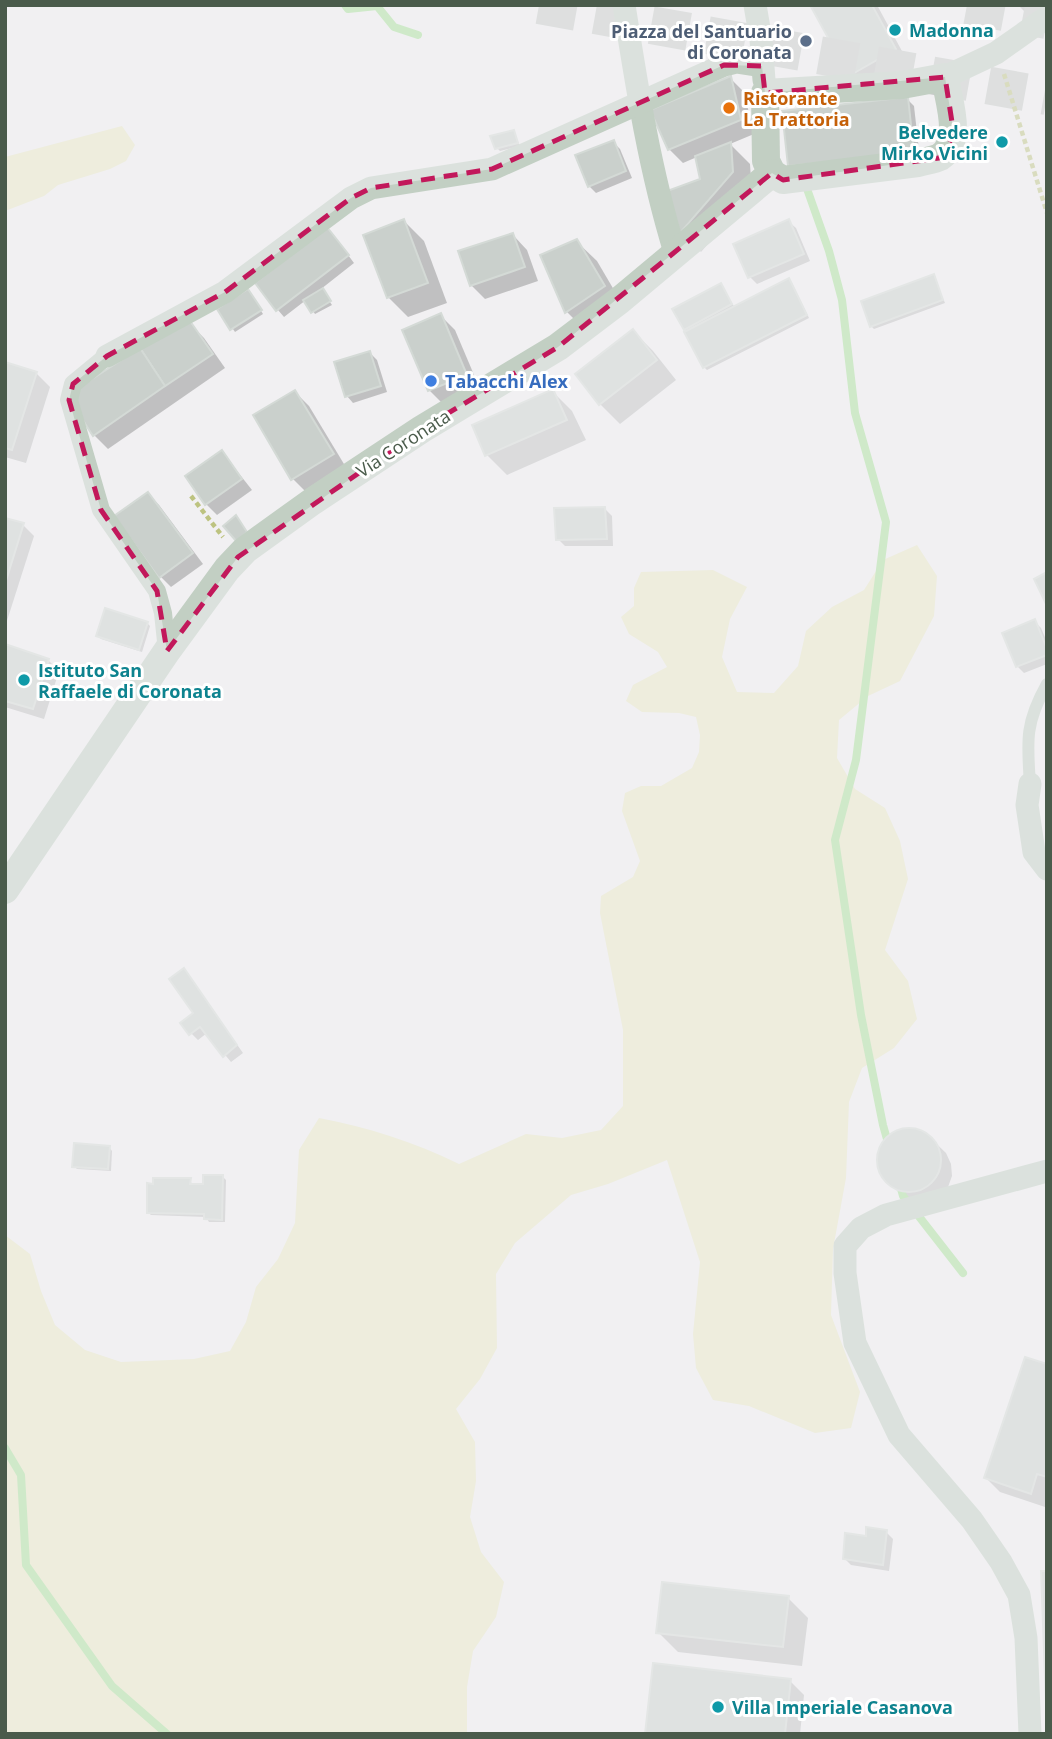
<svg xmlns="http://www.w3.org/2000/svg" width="1052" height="1739" viewBox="0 0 1052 1739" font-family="'Open Sans',sans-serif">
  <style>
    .green { fill: #eae8c4 }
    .shadow { fill: #0003 }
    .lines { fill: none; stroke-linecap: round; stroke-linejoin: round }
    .stream { stroke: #a6e197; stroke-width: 8 }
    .building { fill: #cad0cc; stroke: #d4dad6; stroke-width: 2 }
    .motorway-tunnel { stroke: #c7cbc8; stroke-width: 38; stroke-dasharray: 38 19; stroke-linecap: butt }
    .path { stroke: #bdc380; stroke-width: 4.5; stroke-dasharray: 5 3.5; stroke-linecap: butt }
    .service { stroke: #c2cfc3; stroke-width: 12 }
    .pedestrian { stroke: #c2cfc3; stroke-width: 18 }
    .minor { stroke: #c2cfc3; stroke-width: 23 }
    .tertiary { stroke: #c2cfc3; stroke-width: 28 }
    .marked { fill: none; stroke: #c2185b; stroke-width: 5; stroke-dasharray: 14 9; stroke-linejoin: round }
    .culture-dot { fill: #0f9aa8; stroke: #fff; stroke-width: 2.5 }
    .service-dot { fill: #5c6f8a; stroke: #fff; stroke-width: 2.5 }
    .food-dot { fill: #e8710a; stroke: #fff; stroke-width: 2.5 }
    .shop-dot { fill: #3f7fe0; stroke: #fff; stroke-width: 2.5 }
    .labels { text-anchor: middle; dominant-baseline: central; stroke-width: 6; stroke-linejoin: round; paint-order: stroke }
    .culture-label { font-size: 18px; font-weight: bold; fill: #0d838f; stroke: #fff; text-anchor: start }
    .service-label { font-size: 18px; font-weight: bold; fill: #4e5e75; stroke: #fff; text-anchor: end }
    .food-label { font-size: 18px; font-weight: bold; fill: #c56008; stroke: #fff; text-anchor: start }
    .shop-label { font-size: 18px; font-weight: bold; fill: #366cbe; stroke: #fff; text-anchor: start }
    .street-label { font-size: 18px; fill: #4a5b4b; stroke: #fff }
  </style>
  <rect width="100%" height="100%" fill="#f1f0f2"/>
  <!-- green -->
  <g class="green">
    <path d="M122,126L135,145L126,161L110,169L58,185L44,196L5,211V157Z"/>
    <path d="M917,545L937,576L934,616L900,681L868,696L839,720L837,758L855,789L885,808L900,841L908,879L885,950L908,981L917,1019L894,1048L862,1068L849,1102L846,1178L833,1249L831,1315L860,1392L851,1428L815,1433L749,1406L713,1400L696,1368L693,1334L700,1262L667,1160L608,1184L571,1195L515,1243L496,1274L497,1348L480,1379L456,1409L475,1442L476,1481L470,1517L481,1552L504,1582L496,1617L473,1651L467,1687V1734H5V1235L30,1254L41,1291L55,1325L85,1350L121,1362L194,1359L230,1351L246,1322L256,1287L278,1259L295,1223L299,1150L319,1118C368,1127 414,1142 459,1164L526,1134L562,1138L601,1130L623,1106V1030L600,913L601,896L633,877L640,861L622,811L625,793L641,786H661L692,768L699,752L700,735L696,717L679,713L642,712L626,701L633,685L667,667L658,652L629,634L621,617L634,606V588L641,572L713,570L747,587L730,619L722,657L737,692L774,693L798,666L806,631L832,607L864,590L883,560Z"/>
  </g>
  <!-- shadow -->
  <g class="shadow">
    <path d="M812,5H877L909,64L865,89L850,75Z"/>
    <path d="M1018,5H1033L1024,11Z"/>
    <path d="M730,78L744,92L754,134L730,144L750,164L752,193L701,252L682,232L703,180L697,157L683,163L669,149Z"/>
    <path d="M907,99L914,106L920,159L797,172Z"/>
    <path d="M514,132L520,146L500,151L497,148Z"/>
    <path d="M613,142L620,149L632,178L596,193L589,186Z"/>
    <path d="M404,221L424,241L447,303L408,317L388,297Z"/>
    <path d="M789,222L796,228L810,261L757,284L750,277L735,245Z"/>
    <path d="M513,235L527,250L538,281L485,299L471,285Z"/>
    <path d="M334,236L354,263L321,289L332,305L315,314L306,300L284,317L278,310Z"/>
    <path d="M576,241L597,261L624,307L587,332L567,312L542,256Z"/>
    <path d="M933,276L945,303L874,329L871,326Z"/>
    <path d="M792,283L809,318L707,370L704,367L685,329L721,285L735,308Z"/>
    <path d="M251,295L263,314L235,332L220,310Z"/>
    <path d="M441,316L455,330L480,389L443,404L429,390Z"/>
    <path d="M190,324L204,338L225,368L108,449L94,435L74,403Z"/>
    <path d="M633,331L653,351L676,380L620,424L600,404Z"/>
    <path d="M370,353L377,360L387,392L353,403L347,396Z"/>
    <path d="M5,363L36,373L50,387L26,463L5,457Z"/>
    <path d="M552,391L572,411L586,440L507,475L487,455Z"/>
    <path d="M295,392L309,406L347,469L307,493L293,479Z"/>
    <path d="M222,452L252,490L217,515L206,504Z"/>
    <path d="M148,494L159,505L203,564L171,587L161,577L117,517Z"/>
    <path d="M605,509L612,516L613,546H565L558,539Z"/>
    <path d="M5,520L23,525L34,536L5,627Z"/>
    <path d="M1034,621L1041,628L1047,642V664L1024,673L1017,666Z"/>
    <path d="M147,623L150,626L142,652L101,639L98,636Z"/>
    <path d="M5,646L48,660L59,671L44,719L5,707Z"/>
    <path d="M184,970L243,1053L231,1062L207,1033L198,1040L191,1033L196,1013Z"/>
    <path d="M901,1130H913L925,1133L946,1153L951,1164L952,1176L948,1187L906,1199L885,1179L880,1168L879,1156L883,1145L890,1136Z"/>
    <path d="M109,1147L112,1151L111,1171L77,1169L74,1166Z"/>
    <path d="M223,1177L226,1180L225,1222H209L206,1217L151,1215L148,1212L190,1180L193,1186H205Z"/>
    <path d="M1047,1366V1501L1045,1507L1000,1492L986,1478Z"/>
    <path d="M886,1532L893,1539L889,1571L851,1565L844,1558Z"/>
    <path d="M788,1598L808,1618L802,1666L678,1652L658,1632Z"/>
    <path d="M790,1681L804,1695L800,1734H647Z"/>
  </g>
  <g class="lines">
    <!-- stream -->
    <g class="stream">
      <path d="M345,5L348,9L377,6L394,27L418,35"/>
      <path d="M806,186L829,251L842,300L855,413L886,522L856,760L835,840L861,1015L883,1125L903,1196L963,1273"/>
      <path d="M5,1448L21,1475L26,1565L112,1686L167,1734"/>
    </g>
  </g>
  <!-- building -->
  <g class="building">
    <path d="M810,5H872L896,49L849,76Z"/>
    <path d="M731,76L741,120L668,150L650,110Z"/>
    <path d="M908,97L914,153L788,166L782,111Z"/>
    <path d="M514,130L518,143L495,149L490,136Z"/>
    <path d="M614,140L626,171L588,187L575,155Z"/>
    <path d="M731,142L733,172L680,233L667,191L700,179L695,156Z"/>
    <path d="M404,219L428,283L387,298L363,235Z"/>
    <path d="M789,219L804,254L748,278L733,244Z"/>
    <path d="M327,227L349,255L276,311L255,283Z"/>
    <path d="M513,233L525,267L470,286L458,251Z"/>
    <path d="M577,239L605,286L565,313L540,255Z"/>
    <path d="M934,274L943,300L870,327L861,301Z"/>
    <path d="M789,278L807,315L703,368L684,332Z"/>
    <path d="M721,283L732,304L684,330L672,309Z"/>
    <path d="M323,288L331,301L311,313L303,300Z"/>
    <path d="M248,289L262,310L230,330L217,309Z"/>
    <path d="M441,313L467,375L428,391L402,330Z"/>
    <path d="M190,321L213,354L165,386L140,348Z"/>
    <path d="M633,329L657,360L599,405L575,374Z"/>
    <path d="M140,348L165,386L93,436L72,403L75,390Z"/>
    <path d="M370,351L381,386L345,397L334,362Z"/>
    <path d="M5,362L37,372L12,450L5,448Z"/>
    <path d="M553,389L567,420L485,456L472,425Z"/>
    <path d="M295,390L334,454L291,480L253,415Z"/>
    <path d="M222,450L242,479L205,505L185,476Z"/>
    <path d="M148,492L193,553L159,578L114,516Z"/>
    <path d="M605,507L607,539L556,540L554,508Z"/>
    <path d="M236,515L247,532L237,542L223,526Z"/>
    <path d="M5,518L24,523L5,584Z"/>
    <path d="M1047,572V606L1034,579Z"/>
    <path d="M105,608L148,622L139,650L96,636Z"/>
    <path d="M1035,619L1047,649V655L1016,667L1002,633Z"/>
    <path d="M5,644L49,659L33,709L5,701Z"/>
    <path d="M184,968L237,1045L223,1057L200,1027L189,1035L180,1023L193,1013L169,979Z"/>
    <circle cx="909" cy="1160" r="32"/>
    <path d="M74,1143L110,1146L108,1169L72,1167Z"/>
    <path d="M203,1175H223L222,1220L204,1219V1214L147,1213V1183L153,1184V1178H191L190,1184H203Z"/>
    <path d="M1025,1357L1047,1364V1477L1037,1474L1031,1494L984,1478Z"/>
    <path d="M866,1527L887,1530L883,1565L843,1559L845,1533L866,1536Z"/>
    <path d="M1041,1571H1047V1703H1046Z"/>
    <path d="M662,1582L789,1596L783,1647L656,1633Z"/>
    <path d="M653,1663L791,1679L785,1734H645Z"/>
  </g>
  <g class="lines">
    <!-- motorway-tunnel -->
    <g class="motorway-tunnel">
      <path d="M539,5L1047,96"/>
      <path d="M967,5L1047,20"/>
    </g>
    <!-- path -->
    <g class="path">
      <path d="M1004,74L1047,213"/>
      <path d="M191,496L223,537"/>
    </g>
    <!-- service -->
    <path class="service" d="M1030,784C1027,741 1025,723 1047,684"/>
    <!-- pedestrian -->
    <path class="pedestrian" d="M107,356L73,384L69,400L101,510L157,591L163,613L167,651"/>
    <!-- minor -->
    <g class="minor">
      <path d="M624,5C637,88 650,171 675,252"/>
      <path d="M755,5L761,40L764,80"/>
      <path d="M945,77L996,53L1047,17"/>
      <path d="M107,356L225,292L351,198L371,188L492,169L724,65L736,62L762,66"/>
      <path d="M1030,784L1027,805L1034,852L1047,869"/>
      <path d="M1030,1734L1026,1638L1019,1595L1001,1562L972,1520L899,1435L855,1343L845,1273V1246L861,1228L886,1215L1047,1171"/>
    </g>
    <!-- tertiary -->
    <g class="tertiary">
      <path d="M945,77C948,100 964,141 940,157C934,160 925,161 918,163L783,180L772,173L766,161L765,93L902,85Z"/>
      <path d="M5,890L167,651L227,569L245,550L313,501L422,429L558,347L620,300L772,173"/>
    </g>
  </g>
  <!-- marked area -->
  <path d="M0 0H1052V1739H0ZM724,65L762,66L765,93L945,77L954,135L939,158L783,180L772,173L558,347L422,429L238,557L167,651L157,591L101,510L69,400L73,384L107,356L225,292L351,198L371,188L492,169Z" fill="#f1f0f2" fill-opacity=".55" fill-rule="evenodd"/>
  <path class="marked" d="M724,65L762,66L765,93L945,77L954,135L939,158L783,180L772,173L558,347L422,429L238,557L167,651L157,591L101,510L69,400L73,384L107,356L225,292L351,198L371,188L492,169Z"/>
  <!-- markers -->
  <g class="culture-dot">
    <circle cx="895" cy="30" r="7"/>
    <circle cx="1002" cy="142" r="7"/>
    <circle cx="24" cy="680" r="7"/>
    <circle cx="718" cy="1707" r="7"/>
  </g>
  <circle class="service-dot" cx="806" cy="41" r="7"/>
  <circle class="food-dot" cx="729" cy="108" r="7"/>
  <circle class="shop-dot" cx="431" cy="381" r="7"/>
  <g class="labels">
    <!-- culture labels -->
    <g class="culture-label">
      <text x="909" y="30">Madonna</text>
      <text x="988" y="132" text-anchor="end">Belvedere<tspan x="988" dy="21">Mirko Vicini</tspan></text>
      <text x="38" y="670">Istituto San<tspan x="38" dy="21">Raffaele di Coronata</tspan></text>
      <text x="732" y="1707">Villa Imperiale Casanova</text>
    </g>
    <!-- service labels -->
    <g class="service-label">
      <text x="792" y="31">Piazza del Santuario<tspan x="792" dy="21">di Coronata</tspan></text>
    </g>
    <!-- food labels -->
    <g class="food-label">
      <text x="743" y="98">Ristorante<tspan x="743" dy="21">La Trattoria</tspan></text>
    </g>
    <!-- shop labels -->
    <g class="shop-label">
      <text x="445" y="381">Tabacchi Alex</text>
    </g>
    <!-- street labels -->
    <g class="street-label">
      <text transform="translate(403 443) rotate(-33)">Via Coronata</text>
    </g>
  </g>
  <!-- border -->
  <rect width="1052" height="1739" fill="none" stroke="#4a5b4b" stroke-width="14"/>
</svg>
